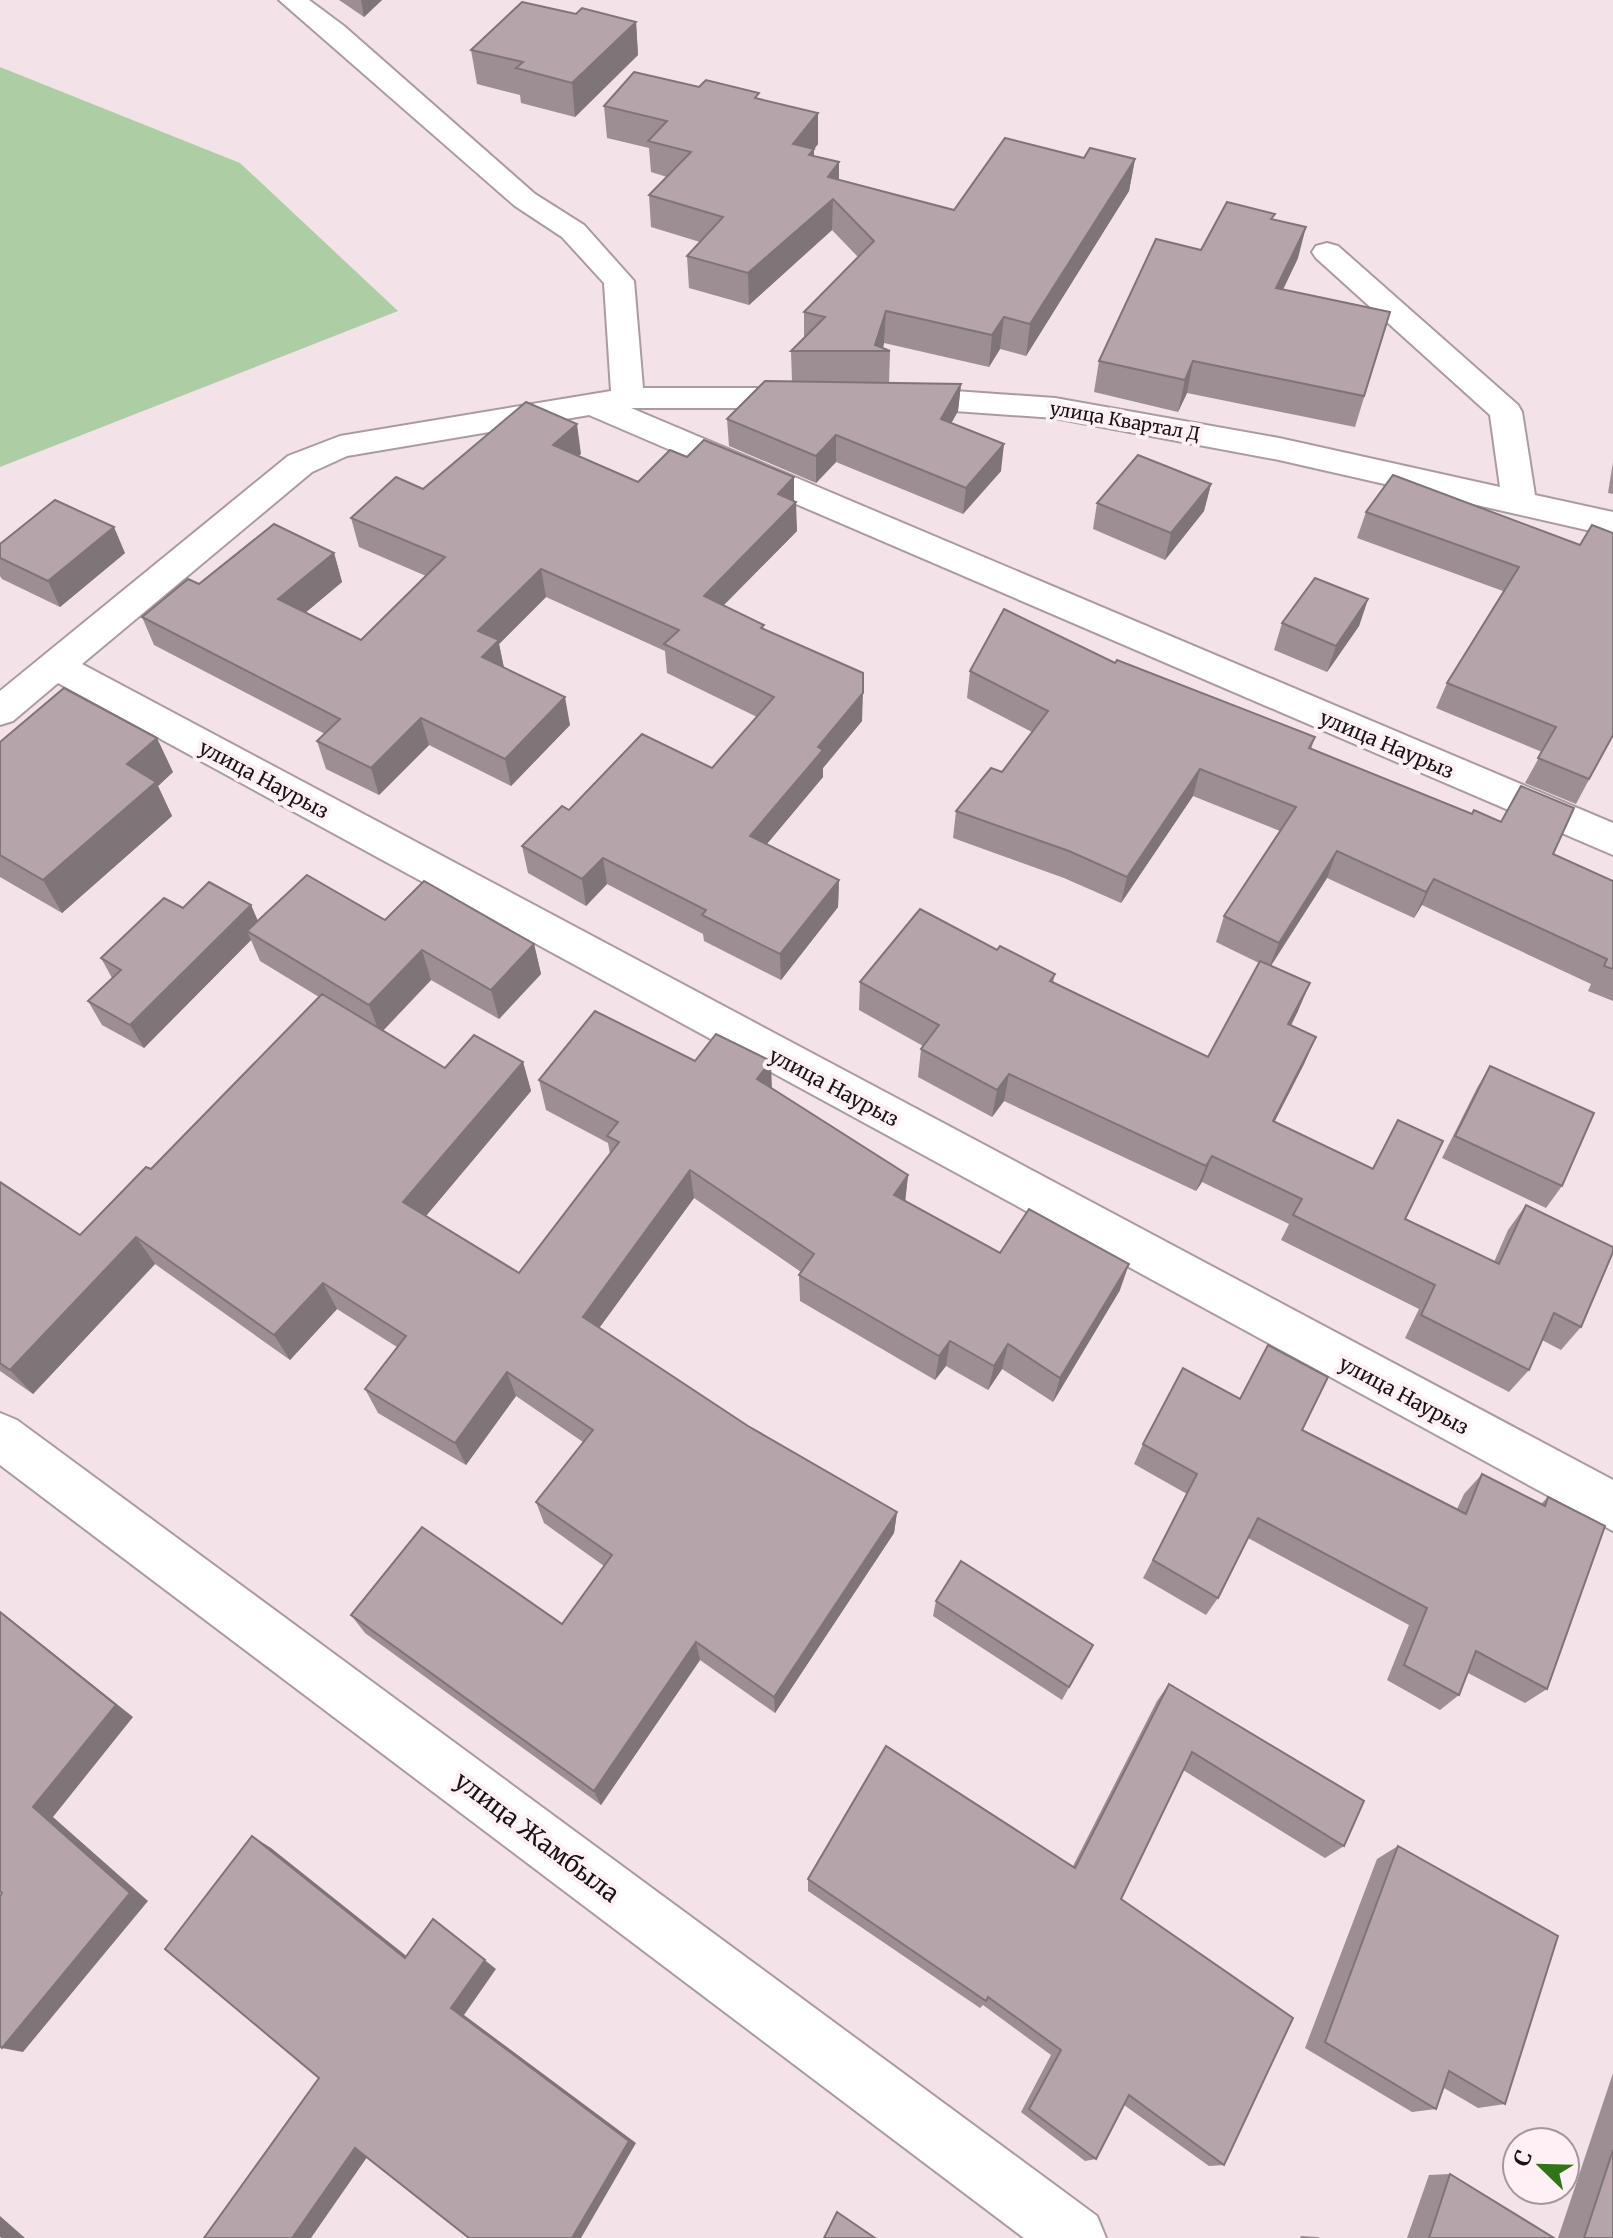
<svg xmlns="http://www.w3.org/2000/svg" width="1613" height="2238" viewBox="0 0 1613 2238" font-family="Merriweather,serif">
  <style>
    .green { fill: #adcda4 }
    .lines { fill: none; stroke-linecap: round; stroke-linejoin: round }
    .minor-casing { stroke: #ab9ba0; stroke-width: 4 }
    .minor { fill: #fff; fill-rule: evenodd }
    .wall { fill: #9c8e92 }
    .shaded-wall { fill: #7f7477 }
    .building { fill: #b5a5aa; stroke: #7f7477; stroke-width: 2 }
    .labels { text-anchor: middle; dominant-baseline: central; stroke-width: 8; stroke-linejoin: round; paint-order: stroke }
    .far-street-label { font-size: 18px; fill: #181315; stroke: #fef0f4 }
    .street-label { font-size: 20px; fill: #181315; stroke: #fef0f4 }
    .near-street-label { font-size: 24px; fill: #181315; stroke: #fef0f4 }
  </style>
  <rect width="100%" height="100%" fill="#f3e2e7"/>
  <!-- green -->
  <path class="green" d="M0,67L240,163L398,311L0,467Z"/>
  <g class="lines">
    <defs>
      <g id="minor">
        <path d="M279,0H309L344,26L535,194L584,225L634,281L643,388H809L821,391L825,398L821,405L809,408H631L1613,823V855L589,415L347,456L312,472L82,664L1613,1480V1531L58,683L13,721L0,725V691L288,456L340,436L611,391L604,283L562,237L515,206Z"/>
        <path d="M1327,243L1338,246L1518,405L1522,412L1535,495L1613,512V536L1279,460L1055,418L898,407L886,404L882,397L886,390L898,387L1055,398L1279,438L1500,487L1490,415L1316,258L1312,252L1316,246Z"/>
        <path d="M0,1413L17,1420L1097,2216L1106,2238H1024L0,1465Z"/>
      </g>
    </defs>
    <!-- minor casing -->
    <use href="#minor" class="minor-casing"/>
    <!-- minor -->
    <use href="#minor" class="minor"/>
  </g>
  <!-- wall -->
  <g class="wall">
    <path d="M339,0H382L364,17Z"/>
    <path d="M576,14L636,22L638,55L575,117L521,103L520,95L477,84L471,50Z"/>
    <path d="M699,87L759,99L818,144L814,149V156L839,180L954,210L1084,158L1135,159L1129,191L1026,356L1000,349L989,367L884,343L883,348L890,351L889,383L961,384L958,411L951,423L1001,471L963,514L836,462L816,483L729,446L727,419L792,382L791,351L804,339V312L858,257L832,230L749,305L689,288L687,256L700,242L651,227L649,195L667,177L651,172L649,148L607,138L604,106Z"/>
    <path d="M1273,219L1298,258L1283,290L1390,312L1355,427L1187,393L1178,412L1094,392L1099,361L1201,250Z"/>
    <path d="M581,454L578,456L638,482L687,457L794,477V501L797,531L724,605L764,630L862,721L823,768V777L766,845L839,880L838,907L781,980L704,941L703,934L607,884L586,906L528,873L522,846L569,810L712,768L757,717L667,673L665,651L546,597L499,644L504,668L570,725L511,786L429,745L379,795L326,769L317,741L325,734L154,645L142,617L199,584L334,553L342,582L305,613L361,640L426,576L359,547L351,518L423,489Z"/>
    <path d="M1613,462V494L1608,493Z"/>
    <path d="M1211,484L1204,511L1165,560L1093,529L1097,503Z"/>
    <path d="M1366,512L1580,545L1613,735L1576,804L1525,783L1542,752L1436,708L1447,683L1503,591L1357,538Z"/>
    <path d="M0,544L125,553L60,607L2,579L0,576Z"/>
    <path d="M1368,599L1359,626L1327,672L1274,650L1282,623Z"/>
    <path d="M1115,663L1315,737L1311,749L1553,854L1613,881V1001L1588,991L1591,984L1422,905L1414,918L1327,878L1271,966L1298,1011L1291,1026L1316,1037L1304,1064L1274,1122L1372,1169L1398,1120L1405,1219L1494,1262L1508,1230L1526,1205L1581,1327L1561,1350L1542,1340L1529,1370L1509,1392L1405,1338L1419,1309L1281,1240L1289,1224L1202,1182L1196,1191L1004,1101L992,1117L918,1077L921,1049L923,1046L859,1010L860,982L997,950L1055,974L1053,983L1208,1057L1259,963L1216,942L1224,916L1280,831L1193,796L1121,903L1064,878L953,838L956,811L1002,772L1032,732L967,698L970,671Z"/>
    <path d="M0,742L173,772L158,786L172,816L62,913L0,877Z"/>
    <path d="M251,905L258,921L385,920L534,944L541,974L499,1019L431,980L383,1030L445,1068L523,1062L531,1091L426,1216L519,1273L610,1154L608,1143L546,1110L539,1080L695,1061L771,1088L908,1175L905,1201L1000,1253L1120,1290L1053,1402L1002,1369L988,1390L946,1366L935,1380L800,1301L799,1275L801,1272L694,1198L599,1328L748,1426L897,1512L894,1533L775,1713L700,1660L601,1805L365,1633L351,1615L562,1624L604,1566L544,1523L536,1502L583,1442L516,1396L466,1465L378,1413L365,1389L397,1347L337,1309L290,1360L155,1264L33,1394L0,1371V1182L80,1235L151,1169L319,997L260,961L251,940L144,1048L102,1025L88,1001L112,978L101,958L183,908Z"/>
    <path d="M1490,1066L1562,1186L1546,1208L1442,1158L1477,1088Z"/>
    <path d="M1240,1399L1457,1509L1464,1494L1482,1474L1541,1504L1548,1497L1547,1689L1525,1703L1468,1673L1459,1695L1440,1710L1387,1680L1409,1625L1248,1538L1218,1598L1206,1615L1143,1578L1187,1494L1134,1464L1143,1444Z"/>
    <path d="M936,1601L1093,1645L1062,1700L933,1616Z"/>
    <path d="M1169,1684L1344,1846L1325,1858L1183,1770L1121,1899L1224,2165L1209,2166L1124,2105L1096,2159L1085,2161L1021,2112L1051,2055L983,2005L980,2008L808,1891V1879L1073,1866L1157,1701Z"/>
    <path d="M1398,1846L1505,2104L1478,2108L1444,2088L1436,2109L1412,2112L1305,2048L1377,1859Z"/>
    <path d="M1613,2073V2238H1558Z"/>
    <path d="M1450,2174L1554,2238H1407L1429,2175Z"/>
    <path d="M1301,2236L1318,2237L1320,2238H1300Z"/>
  </g>
  <!-- shaded-wall -->
  <g class="shaded-wall">
    <path d="M361,0H382L364,17Z"/>
    <path d="M636,22L638,55L575,117L572,83Z"/>
    <path d="M818,113V144L814,149V181L793,144Z"/>
    <path d="M1135,159L1129,191L1026,356L1030,324Z"/>
    <path d="M839,162V194L833,199L832,230L749,305L748,273Z"/>
    <path d="M1306,227L1298,258L1268,320L1276,288Z"/>
    <path d="M886,311L884,343L882,351L875,345Z"/>
    <path d="M1004,317L1000,349L989,367L992,335Z"/>
    <path d="M1193,361L1187,393L1178,412L1185,380Z"/>
    <path d="M961,384L958,411L939,446L941,419Z"/>
    <path d="M577,424L581,454L558,474L553,445Z"/>
    <path d="M836,435V462L816,483V456Z"/>
    <path d="M1004,444L1001,471L963,514L966,488Z"/>
    <path d="M794,477V504L796,502L797,531L705,624L704,596L778,494Z"/>
    <path d="M1211,484L1204,511L1165,560L1171,533Z"/>
    <path d="M114,527L125,553L60,607L48,581Z"/>
    <path d="M334,553L342,582L287,628L278,599Z"/>
    <path d="M541,569L546,597L499,644L504,668L488,685L478,631Z"/>
    <path d="M1368,599L1359,626L1327,672L1336,646Z"/>
    <path d="M863,693L862,721L823,768V777L751,863L750,836L818,747Z"/>
    <path d="M565,697L570,725L511,786L505,759Z"/>
    <path d="M421,718L429,745L379,795L371,768Z"/>
    <path d="M157,738L173,772L158,786L172,816L62,913L43,880L127,764Z"/>
    <path d="M1200,769L1193,796L1121,903L1127,877Z"/>
    <path d="M1337,851L1327,878L1269,968L1279,943Z"/>
    <path d="M603,858L607,884L586,906L582,879Z"/>
    <path d="M1434,879L1422,905L1414,918L1426,892Z"/>
    <path d="M839,880L838,907L781,980L780,954Z"/>
    <path d="M251,905L261,929L247,931L251,940L144,1048L130,1025Z"/>
    <path d="M534,944L541,974L499,1019L491,990Z"/>
    <path d="M422,950L431,980L380,1034L369,1005Z"/>
    <path d="M1310,983L1298,1011L1276,1052L1288,1024Z"/>
    <path d="M1316,1037L1304,1064L1261,1148L1273,1121Z"/>
    <path d="M771,1061L772,1091L757,1079Z"/>
    <path d="M523,1062L531,1091L414,1230L403,1202Z"/>
    <path d="M1009,1074L1004,1101L992,1117L997,1090Z"/>
    <path d="M1212,1156L1202,1182L1196,1191L1206,1166Z"/>
    <path d="M690,1170L694,1198L589,1342L583,1317Z"/>
    <path d="M908,1175L905,1203L894,1195Z"/>
    <path d="M136,1237L155,1264L33,1394L10,1370Z"/>
    <path d="M1129,1264L1120,1290L1053,1402L1060,1378Z"/>
    <path d="M323,1283L337,1309L290,1360L274,1335Z"/>
    <path d="M950,1341L946,1366L935,1380L939,1356Z"/>
    <path d="M1008,1344L1002,1369L988,1390L994,1366Z"/>
    <path d="M507,1372L516,1396L466,1465L455,1443Z"/>
    <path d="M897,1512L894,1533L775,1713L774,1697Z"/>
    <path d="M0,1611L133,1717L53,1817L148,1901L23,2052L2,2048L33,1807Z"/>
    <path d="M696,1642L700,1660L601,1805L594,1791Z"/>
    <path d="M252,1836L271,1848L419,1966L405,1958Z"/>
    <path d="M433,1919L496,1969L464,2015L636,2143L581,2238H572L451,2008Z"/>
    <path d="M355,2148L372,2150L311,2238H292Z"/>
    <path d="M0,2216L25,2238H2L0,2237Z"/>
  </g>
  <!-- building -->
  <g class="building">
    <path d="M522,2L576,14L582,8L636,22L572,83L516,68L523,62L471,50Z"/>
    <path d="M634,72L699,87L706,80L759,93L755,98L818,113L793,144L814,149L809,155L839,162L828,177L954,210L1005,138L1084,158L1090,148L1135,159L1030,324L1004,317L992,335L886,311L875,345L890,351H791L825,317L804,312L874,241L833,199L748,273L687,256L723,217L649,195L691,152L648,141L667,121L604,106Z"/>
    <path d="M1227,202L1275,214L1271,219L1306,227L1276,288L1390,312L1364,396L1193,361L1185,380L1099,361L1156,239L1201,250Z"/>
    <path d="M765,381L961,384L941,419L1004,444L966,488L836,435L816,456L727,419Z"/>
    <path d="M526,402L577,424L553,445L638,482L670,450L687,457L704,440L794,477L778,494L796,502L704,596L764,625L761,628L863,673V693L818,747L823,750L750,836L839,880L780,954L702,915L706,910L603,858L582,879L522,846L562,806L569,810L642,734L712,768L774,697L664,644L679,630L541,569L478,631L499,640L482,657L565,697L505,759L421,718L371,768L317,741L340,719L142,617L188,579L199,584L274,524L334,553L278,599L361,640L445,557L351,518L396,477L423,489Z"/>
    <path d="M1138,455L1211,484L1171,533L1097,503Z"/>
    <path d="M1393,475L1580,545L1592,525L1613,533V735L1589,779L1538,758L1556,727L1447,683L1519,567L1366,512Z"/>
    <path d="M55,500L114,527L48,581L0,558V544Z"/>
    <path d="M1315,578L1368,599L1336,646L1282,623Z"/>
    <path d="M1004,609L1115,663L1117,660L1315,737L1309,748L1472,814L1474,810L1501,822L1521,786L1574,808L1553,854L1613,881V969L1604,966L1607,959L1434,879L1426,892L1337,851L1279,943L1224,916L1296,807L1200,769L1127,877L1069,851L956,811L991,768L1002,772L1048,711L970,671Z"/>
    <path d="M64,688L157,738L127,764L156,782L43,880L0,855V742Z"/>
    <path d="M307,875L385,920L424,881L534,944L491,990L422,950L369,1005L247,931Z"/>
    <path d="M209,882L251,905L130,1025L88,1001L121,970L101,958L164,898L183,908Z"/>
    <path d="M920,909L997,950L1000,946L1055,974L1050,981L1208,1057L1260,961L1310,983L1288,1024L1316,1037L1273,1121L1373,1169L1398,1120L1443,1141L1405,1219L1499,1264L1526,1205L1613,1247V1252L1581,1327L1554,1313L1529,1370L1421,1315L1435,1285L1293,1215L1302,1199L1212,1156L1206,1166L1009,1074L997,1090L921,1049L939,1025L860,982Z"/>
    <path d="M322,994L445,1068L474,1035L523,1062L403,1202L519,1273L619,1142L607,1136L618,1122L539,1080L595,1011L695,1061L716,1034L771,1061L757,1079L908,1175L894,1195L1000,1253L1029,1209L1129,1264L1060,1378L1008,1344L994,1366L950,1341L939,1356L799,1275L814,1254L690,1170L583,1317L748,1426L897,1512L774,1697L696,1642L594,1791L351,1615L422,1527L562,1624L612,1555L536,1502L593,1430L507,1372L455,1443L365,1389L406,1336L323,1283L274,1335L136,1237L10,1370L0,1363V1182L80,1235L146,1167L151,1169Z"/>
    <path d="M1490,1066L1594,1113L1562,1186L1455,1136Z"/>
    <path d="M1268,1345L1328,1377L1302,1430L1466,1514L1482,1474L1545,1506L1548,1497L1605,1526L1547,1689L1476,1651L1459,1695L1404,1665L1427,1608L1258,1518L1218,1598L1153,1560L1197,1474L1143,1444L1183,1368L1240,1399Z"/>
    <path d="M961,1561L1093,1645L1069,1687L936,1601Z"/>
    <path d="M0,1612L116,1705L33,1807L130,1893L2,2048L0,2046V1896L2,1893L0,1891Z"/>
    <path d="M1169,1684L1364,1801L1344,1846L1192,1752L1121,1899L1293,2018L1224,2165L1129,2095L1096,2159L1029,2109L1061,2050L988,1997L986,2001L808,1879L886,1746L1075,1868Z"/>
    <path d="M252,1836L405,1958L433,1919L485,1960L451,2008L629,2141L572,2238H469L355,2148L292,2238H204L319,2078L165,1949Z"/>
    <path d="M1398,1846L1558,1936L1505,2104L1449,2071L1436,2109L1325,2042Z"/>
    <path d="M1613,2150V2238H1584Z"/>
    <path d="M1450,2174L1554,2238H1429Z"/>
    <path d="M837,2212L875,2238H824Z"/>
  </g>
  <g class="labels">
    <!-- far-street labels -->
    <g class="far-street-label">
      <text transform="translate(1125 421) rotate(10)">улица Квартал Д</text>
    </g>
    <!-- street labels -->
    <g class="street-label">
      <text transform="translate(1387 744) rotate(23)">улица Наурыз</text>
      <text transform="translate(264 779) rotate(28)">улица Наурыз</text>
      <text transform="translate(834 1087) rotate(28)">улица Наурыз</text>
      <text transform="translate(1404 1395) rotate(28)">улица Наурыз</text>
    </g>
    <!-- near-street labels -->
    <g class="near-street-label">
      <text transform="translate(537 1837) rotate(37)">улица Жамбыла</text>
    </g>
  </g>
  <!-- north arrow -->
  <g transform="translate(1541 2166) rotate(293)"><circle r="38" fill="#fef0f4" stroke="#a2989b" stroke-width="2"/>
  <path d="M0-6L14 30L0 20L-14 30Z" fill="#307617"/>
  <text y="-12" font-size="22" font-weight="bold" text-anchor="middle" fill="#181315">С</text>
  </g>
</svg>
